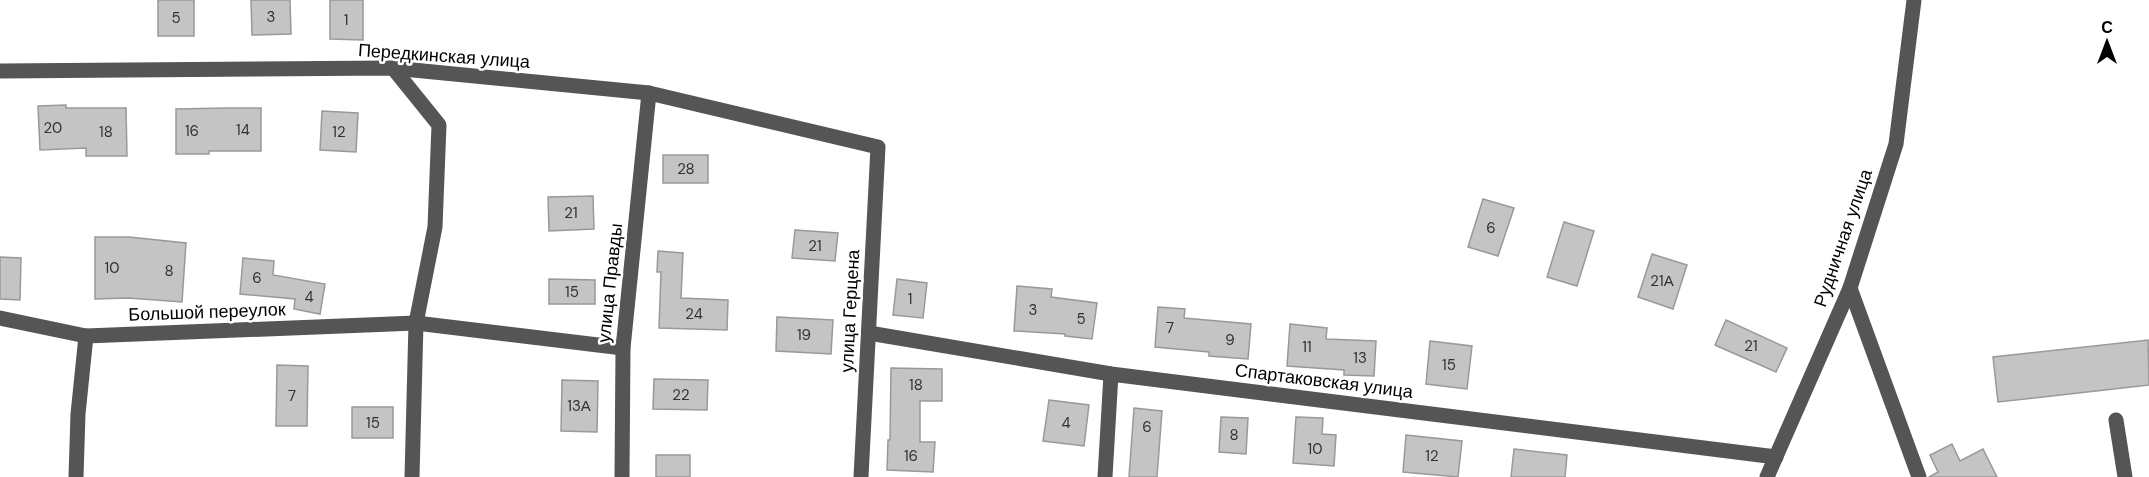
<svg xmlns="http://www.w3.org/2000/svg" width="2149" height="477" viewBox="0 0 2149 477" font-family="'DM Sans',sans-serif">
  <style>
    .building { fill: #c4c4c4; stroke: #999; stroke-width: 1.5 }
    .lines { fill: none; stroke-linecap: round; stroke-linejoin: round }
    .minor { stroke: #555; stroke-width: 15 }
    .labels { text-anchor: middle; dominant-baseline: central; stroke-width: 5; stroke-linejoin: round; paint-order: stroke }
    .number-label { font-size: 15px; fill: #313131 }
    .street-label { font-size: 18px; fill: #000; stroke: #fff }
  </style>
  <rect width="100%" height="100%" fill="#fff"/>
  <!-- building -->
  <g class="building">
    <rect x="158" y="0" width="36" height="36"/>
    <path d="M251,0H290L291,34L252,35Z"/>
    <path d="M330,0H363V40L330,39Z"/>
    <path d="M66,105V108H126L127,156H86V148L40,150L38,106Z"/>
    <path d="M225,108H261V151H209V154H176V109Z"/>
    <path d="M322,111L358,113L356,152L320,150Z"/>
    <rect x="663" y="155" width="45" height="28"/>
    <path d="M593,196L594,229L549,231L548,197Z"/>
    <path d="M1483,199L1514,208L1498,256L1468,247Z"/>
    <path d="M1564,222L1594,231L1577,286L1547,277Z"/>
    <path d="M795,230L838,233L835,261L792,258Z"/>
    <path d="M95,237H129L186,243L182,302L128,298L95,299Z"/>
    <path d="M658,251L683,253L681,298L728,300L727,330L659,328L661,272H657Z"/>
    <path d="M1652,254L1687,265L1673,309L1638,297Z"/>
    <path d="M0,257L21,258L20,300L0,299Z"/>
    <path d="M243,258L274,261L273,275L325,284L320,314L294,309L295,299L240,294Z"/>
    <path d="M549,279L595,280V304H549Z"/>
    <path d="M897,279L927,283L923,318L893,315Z"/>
    <path d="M1017,286L1052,289L1051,297L1097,303L1092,339L1065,336V334L1014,331Z"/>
    <path d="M1158,307L1185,309L1184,318L1251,324L1248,359L1209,356V352L1155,347Z"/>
    <path d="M777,317L833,320L831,354L776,351Z"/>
    <path d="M1726,320L1787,348L1776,372L1715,345Z"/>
    <path d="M1290,324L1327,328L1326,339L1376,341L1374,376L1344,375V370L1287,366Z"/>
    <path d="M2148,340L2149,385L1998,402L1993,357Z"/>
    <path d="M1430,341L1472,346L1467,389L1426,384Z"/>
    <path d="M277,365L308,366L307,426H276Z"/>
    <path d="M891,368L942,369V401H920V442H935L933,472L887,470L888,440H890Z"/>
    <path d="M654,379L708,380L707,410L653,409Z"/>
    <path d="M562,380L598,381L597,432L561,431Z"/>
    <path d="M1049,400L1089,405L1084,446L1043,441Z"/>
    <rect x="352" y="407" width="41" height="31"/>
    <path d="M1134,408L1162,411L1157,477H1129Z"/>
    <path d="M1221,417L1248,418L1246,454L1219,452Z"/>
    <path d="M1296,417L1323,418L1322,434L1336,435L1334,466L1293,463Z"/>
    <path d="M1406,435L1462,441L1458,477L1403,472Z"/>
    <path d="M1952,444L1960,461L1983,449L1997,477H1929L1938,472L1930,455Z"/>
    <path d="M1514,449L1567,455L1565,477H1511Z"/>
    <rect x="656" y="455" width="34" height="22"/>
  </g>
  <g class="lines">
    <!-- minor -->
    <g class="minor">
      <path d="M393,68L439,125L435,227L416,323L412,477"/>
      <path d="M0,71L393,68L649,93L878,147L861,477"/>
      <path d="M1850,288L1919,477"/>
      <path d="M0,318L86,336L416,323L623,348"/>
      <path d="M869,333L1111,374L1776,457"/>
      <path d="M2116,420L2125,477"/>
      <path d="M76,477L78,414L86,336"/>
      <path d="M622,477L623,348L649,93"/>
      <path d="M1105,477L1111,374"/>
      <path d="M1767,477L1850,288L1896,144L1914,0"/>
    </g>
  </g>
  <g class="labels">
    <!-- number labels -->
    <g class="number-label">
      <text x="271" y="17">3</text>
      <text x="176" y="18">5</text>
      <text x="346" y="20">1</text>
      <text x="53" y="128">20</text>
      <text x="243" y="130">14</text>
      <text x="192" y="131">16</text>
      <text x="106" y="132">18</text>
      <text x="339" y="132">12</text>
      <text x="686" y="169">28</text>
      <text x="571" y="213">21</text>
      <text x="1491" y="228">6</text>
      <text x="815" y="246">21</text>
      <text x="112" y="268">10</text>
      <text x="169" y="271">8</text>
      <text x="257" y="278">6</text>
      <text x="1662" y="281">21А</text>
      <text x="572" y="292">15</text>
      <text x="309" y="297">4</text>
      <text x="910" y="299">1</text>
      <text x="1033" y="310">3</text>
      <text x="694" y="314">24</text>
      <text x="1081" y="319">5</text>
      <text x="1170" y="328">7</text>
      <text x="804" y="335">19</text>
      <text x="1230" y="340">9</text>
      <text x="1751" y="346">21</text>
      <text x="1307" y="347">11</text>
      <text x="1360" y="358">13</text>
      <text x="1449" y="365">15</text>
      <text x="916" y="385">18</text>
      <text x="681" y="395">22</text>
      <text x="292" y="396">7</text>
      <text x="579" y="406">13А</text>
      <text x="373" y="423">15</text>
      <text x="1066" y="423">4</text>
      <text x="1147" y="427">6</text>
      <text x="1234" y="435">8</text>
      <text x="1315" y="449">10</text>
      <text x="911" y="456">16</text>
      <text x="1432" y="456">12</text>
    </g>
    <!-- street labels -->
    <g class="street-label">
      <text transform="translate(444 56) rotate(4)">Передкинская улица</text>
      <text transform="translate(1843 238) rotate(-71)">Рудничная улица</text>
      <text transform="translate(610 283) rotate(-84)">улица Правды</text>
      <text transform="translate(850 311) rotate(-87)">улица Герцена</text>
      <text transform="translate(207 312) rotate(-2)">Большой переулок</text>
      <text transform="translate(1324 381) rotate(7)">Спартаковская улица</text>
    </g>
  </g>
  <!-- north arrow -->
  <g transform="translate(2107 42)" stroke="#ffffff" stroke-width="4.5" paint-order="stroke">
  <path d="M0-4.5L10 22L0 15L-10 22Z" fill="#000000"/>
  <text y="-9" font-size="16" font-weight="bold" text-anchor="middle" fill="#000000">С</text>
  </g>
</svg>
